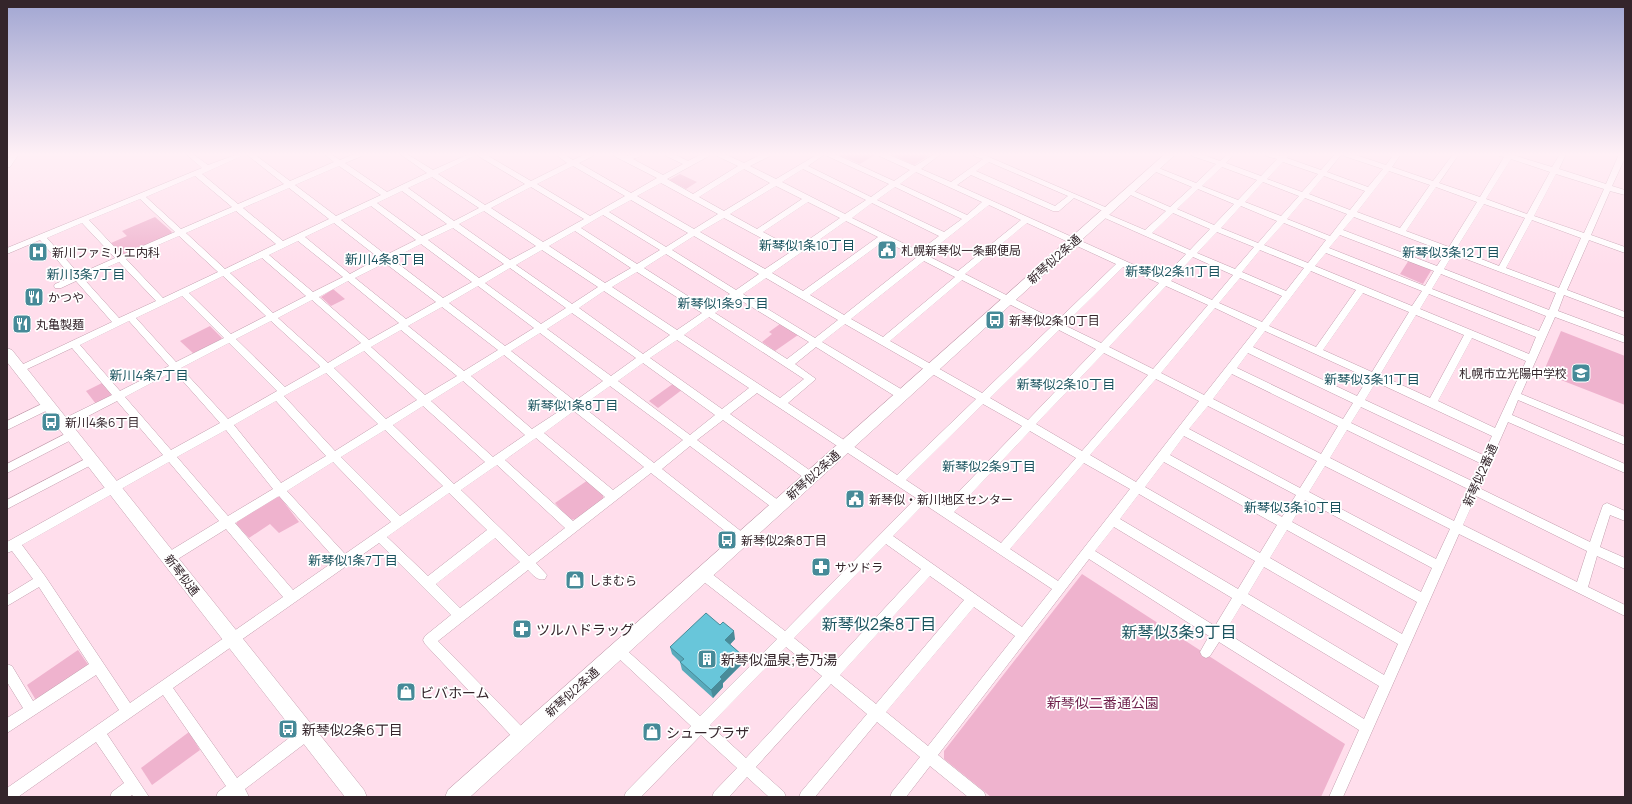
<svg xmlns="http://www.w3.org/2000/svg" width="1632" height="804" viewBox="0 0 1632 804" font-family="Manrope,'Noto Sans JP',sans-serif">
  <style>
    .green { fill: #efb3ce }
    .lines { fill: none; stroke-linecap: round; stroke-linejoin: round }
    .street-casing { stroke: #c39eae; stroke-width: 1 }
    .secondary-casing { stroke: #c39eae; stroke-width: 1 }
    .street { fill: #fff; fill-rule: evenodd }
    .secondary { fill: #fff; fill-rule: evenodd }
    .wall { fill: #59aabb }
    .shaded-wall { fill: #498b99 }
    .building { fill: #68c6da; stroke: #498b99 }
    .labels { text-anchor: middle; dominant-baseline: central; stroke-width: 3.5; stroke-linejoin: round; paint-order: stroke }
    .poi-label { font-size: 12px; fill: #34252b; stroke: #fff; text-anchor: start }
    .street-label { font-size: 12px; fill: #34252b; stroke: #fff }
    .neighbourhood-label { font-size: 13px; fill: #1b535f; stroke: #fff }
    .near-poi-label { font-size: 14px; fill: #34252b; stroke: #fff; text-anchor: start }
    .near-park-label { font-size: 14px; fill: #6d1c49; stroke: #fff }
    .near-neighbourhood-label { font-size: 16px; fill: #1b535f; stroke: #fff }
  </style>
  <rect width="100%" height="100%" fill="#ffdeec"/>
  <!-- green -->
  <g class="green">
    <path d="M837,154H876L860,164Z"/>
    <path d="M890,154H931L914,165Z"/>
    <path d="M680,174L697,182L686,189L669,180Z"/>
    <path d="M155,217L172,232L171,234L126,254H122L111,243L127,236L122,231Z"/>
    <path d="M1409,260L1432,269L1423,284L1400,274Z"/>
    <path d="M333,289L345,299L331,306L321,297Z"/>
    <path d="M780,324L798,335L775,351L762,342L772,334L769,332Z"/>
    <path d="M210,326L222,338L219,341L194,354L180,341Z"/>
    <path d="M1561,331L1625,356V405L1543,373Z"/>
    <path d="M104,382L114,394L96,404L86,391Z"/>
    <path d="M674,383L683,389L658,408L649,401Z"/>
    <path d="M588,480L603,494V499L577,519L570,520L555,503Z"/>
    <path d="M275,497H280L299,522L279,533L270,524L249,538L236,524L238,520Z"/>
    <path d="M1082,574L1345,744L1321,797H991L944,759V751Z"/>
    <path d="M78,650L89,666L37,702L27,685Z"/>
    <path d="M189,732L200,750L152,785L141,768Z"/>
  </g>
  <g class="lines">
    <defs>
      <g id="street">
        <path d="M12,154H19L10,167H7V160Z"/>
        <path d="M186,154H193L208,165L238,154H254L290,181L334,162L324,154H331L340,160L354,154H362V156L345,163L387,192L427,173L400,154H407L433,170L469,154H485L531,181L567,163L555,154H563L573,160L585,154H593V156L579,163L631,193L657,178L614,156V154H622L627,156L633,154H641V156L633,159L663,175L683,164L666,156V154H674L688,161L701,154H709V156L667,179L693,194L738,166L717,156V154H725L744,163L762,154H770V156L750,166L776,179L818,154H825L808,166L871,197L889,184L827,156V154H835L894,181L910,170L879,156V154H887L915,166L934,154H941L921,169L951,182L983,159L974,156V154H982L1112,210L1111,212H1105L1074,198L1059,211H1053L971,175L957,185L1163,278L1186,254L1098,215L1102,213H1105L1145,230L1166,211L1124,192L1128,190H1131L1170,207L1192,187L1149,169L1150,167H1156L1196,183L1216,164L1192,156V154H1201L1220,161L1227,154H1234L1226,163L1261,176L1277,159L1266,156V154H1275L1280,156L1282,154H1289L1287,158L1321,170L1335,154H1342L1327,172L1368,187L1383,169L1344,156V154H1353L1386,165L1394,154H1401L1392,167L1433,181L1453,154H1459L1439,183L1480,197L1504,157L1499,156V154H1513V155L1552,167L1560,154H1566L1559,169L1606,184L1619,154H1625V158L1612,186L1625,190V195L1610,191L1591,235L1625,247V253L1589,240L1567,290L1625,312V318L1564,295L1558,311L1625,336V343L1555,317L1521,394L1625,437V445L1518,400L1512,415L1625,464V473L1508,422L1479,488L1590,542L1603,505L1607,503L1625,511V521L1610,515L1600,547L1625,558V569L1597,556L1588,587L1625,605V616L1459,534L1343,797H1329L1359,730L1219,642L1210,656L1206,658L1202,656L1200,652L1209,636L1089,559L938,755L984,792L986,797H968L930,766L906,797H890L892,792L920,757L877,722L815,797H799L801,792L867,714L831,684L756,767L784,792L786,797H769L747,777L729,797H712L714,792L737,768L701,735L641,797H624L626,792L691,726L614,654L612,650L614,646L618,644L622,646L700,716L777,639L699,578L697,574L699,570L703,569L707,570L785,631L916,498L757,393L730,414L815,474L816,477L815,480L811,481L807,480L723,420L697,440L782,503L784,506L782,509L778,511L774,509L690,446L662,469L747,536L749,539L747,542L743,544L739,542L651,473L536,563L547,575L545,579C537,581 533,575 528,570L438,641L527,732L529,737L527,742L522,744L517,742L425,644L423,640L425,636L451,615L379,543L173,688L237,778L302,728L307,726L312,728L314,733L312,738L245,789L249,797H216L218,792L226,786L163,695L107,734L149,797H134L132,795L129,797H110L112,792L124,783L96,742L18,797H7V788L119,710L96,675L7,733V718L23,708L7,682V664L12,666L33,701L89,664L39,587L7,606V595L33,579L12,551L7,553V542L163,455L117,401L67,427H59L58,424L59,421L112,395L72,348L23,371H17L15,369L17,367L112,322L76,281L61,288H55L54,286L55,284L72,277L40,240L7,254V248L202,168ZM246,154L284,184L238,204L202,174ZM478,154V156L525,184L485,205L438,174ZM1511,159L1550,172L1527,214L1486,199ZM989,162L1068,196L1055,206L976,171ZM1283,162L1318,174L1302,192L1267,179ZM339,166L381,195L336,216L295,185ZM573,166L625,196L590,216L537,184ZM1222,167L1257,180L1238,200L1202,186ZM744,169L770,183L724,211L699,197ZM803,169L866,200L845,214L782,182ZM1389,171L1430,185L1400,228L1357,212ZM916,172L982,202L967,215L900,184ZM1556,174L1604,189L1584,233L1534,216ZM195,176L232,207L181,229L146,197ZM1324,176L1365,191L1350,210L1309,194ZM432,177L479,208L454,221L408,188ZM1263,182L1299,196L1281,216L1245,202ZM661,183L718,214L694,229L637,196ZM776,186L802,199L757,229L730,214ZM531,187L584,219L543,242L491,208ZM895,187L962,219L944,232L877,200ZM1436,187L1477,202L1449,247L1406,231ZM289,188L329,219L283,241L243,208ZM1198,189L1234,204L1214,225L1177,209ZM402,191L447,224L422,236L377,203ZM1305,198L1347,214L1330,236L1287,219ZM140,199L175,232L122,255L89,220ZM631,200L688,233L666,247L609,212ZM808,202L840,218L795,249L763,232ZM872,203L939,236L919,251L852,218ZM1484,204L1525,218L1499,266L1456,249ZM989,205L1021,220L958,271L926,255ZM371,206L416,240L386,255L341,220ZM1241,206L1277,221L1258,243L1221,228ZM236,211L276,244L225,269L186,233ZM484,211L536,246L510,260L459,224ZM1173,213L1210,229L1190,250L1152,233ZM603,215L660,250L637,264L581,228ZM1354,217L1446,252L1437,266L1343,230ZM724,218L789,253L765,269L700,232ZM1532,220L1581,238L1559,288L1506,268ZM846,221L878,237L803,291L772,273ZM82,223L115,258L79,274L47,238ZM334,223L379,258L350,274L305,237ZM1027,223L1116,264L1057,321L965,274ZM1284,223L1326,240L1308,263L1264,245ZM453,228L504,264L479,278L428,240ZM575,231L631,268L605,283L549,246ZM1217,232L1254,247L1235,269L1197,253ZM1340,235L1434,271L1425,286L1329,248ZM179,236L218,272L163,298L126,259ZM694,236L759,274L736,290L672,250ZM298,241L343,277L313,292L269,255ZM884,241L917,257L844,315L810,295ZM421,244L472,282L443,298L392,259ZM542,250L598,287L572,304L516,265ZM1260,250L1304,268L1286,291L1242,272ZM1326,253L1422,291L1412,306L1315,266ZM666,254L730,294L708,309L644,268ZM1453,254L1556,293L1549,310L1444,269ZM1193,257L1233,275L1212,300L1171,281ZM262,258L306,296L273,313L230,273ZM924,261L955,277L883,337L851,319ZM119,262L156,301L119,318L83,278ZM385,263L436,302L406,319L355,278ZM1123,267L1159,283L1101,343L1064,325ZM510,268L566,308L541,324L485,283ZM1311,271L1356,290L1316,347L1269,326ZM637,272L702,313L677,330L612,287ZM1441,274L1546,316L1539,331L1432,289ZM223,276L266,316L231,334L189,293ZM766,278L838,320L815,338L743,294ZM1240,278L1282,296L1262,322L1219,303ZM962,280L1052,326L982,393L890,341ZM348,281L399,323L369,340L319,297ZM478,286L534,328L505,346L449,303ZM1166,286L1208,305L1153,369L1109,347ZM604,291L670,335L643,354L579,308ZM1363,293L1409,312L1372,372L1323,350ZM1429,294L1536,337L1529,354L1420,309ZM182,296L224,338L176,362L136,318ZM737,298L809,342L787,359L715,313ZM312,300L361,343L328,363L278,318ZM442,307L498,350L464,371L408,326ZM1215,308L1257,328L1204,395L1161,373ZM572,313L636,358L611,376L547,329ZM1416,315L1464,335L1430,398L1380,375ZM709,317L804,379L780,398L684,335ZM129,321L169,366L120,391L80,345ZM271,321L319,365L320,367L285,387L236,339ZM845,324L976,399L897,475L788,403L816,379L795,364L816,347L898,398H906L907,395L906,392L822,342ZM401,330L457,376L425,395L371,347ZM1059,330L1096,349L1028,420L990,398ZM1265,331L1368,378L1357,396L1253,347ZM540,333L603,381L575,401L511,351ZM1472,338L1526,361L1495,428L1438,401ZM677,340L749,388L722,409L650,358ZM229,343L277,391L228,419L181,368ZM364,351L417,400L386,419L334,368ZM1104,353L1148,375L1082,451L1036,424ZM1248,353L1353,403L1343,419L1237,368ZM504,355L567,406L532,429L471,376ZM643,363L715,415L690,435L618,381ZM174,371L220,423L171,450L125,397ZM326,373L378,424L335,451L284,396ZM1232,374L1338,426L1321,454L1213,399ZM1156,379L1199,401L1136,482L1090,455ZM463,381L525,435L493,457L431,401ZM1376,382L1492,436L1483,455L1365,400ZM610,386L683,440L654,463L582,406ZM276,401L326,456L281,483L234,425ZM983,404L1022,426L945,506L906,480ZM423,406L485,462L454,484L393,425ZM1208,406L1317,461L1300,488L1189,429ZM1361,407L1480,463L1472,481L1351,423ZM574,411L644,467L613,490L544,433ZM226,430L273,489L228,516L177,457ZM385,430L443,486L400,516L341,457ZM1347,430L1468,489L1454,521L1330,458ZM1030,431L1076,458L1001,543L954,512ZM1184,436L1296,495L1282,517L1170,455ZM536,438L605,497L573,521L505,460ZM169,462L219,521L165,554L163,558L165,562L169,563L173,562L226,529L283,597L130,703L45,576L22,545ZM333,462L391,522L345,554L287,491ZM1164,462L1277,525L1260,553L1145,487ZM1084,463L1130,489L1058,581L1010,549ZM497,465L565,528L529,556L461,490ZM1325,466L1450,529L1436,559L1309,492ZM449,493L487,530L428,576L387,537ZM1139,494L1255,561L1238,589L1120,519ZM279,496L336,560L293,590L235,523ZM1476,496L1587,551L1577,582L1463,525ZM1305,500L1432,568L1421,592L1292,522ZM924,504L1052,589L1022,627L893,536ZM1114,527L1232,598L1215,626L1095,551ZM1287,530L1417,602L1402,634L1270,558ZM495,538L520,562L460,608L436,584ZM886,544L921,569L830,667L794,638ZM1264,567L1398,644L1384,675L1248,594ZM930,576L964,600L876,704L840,675ZM1242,604L1379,686L1364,719L1225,632ZM974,607L1015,636L928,746L886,712ZM786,647L822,676L746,758L710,725Z"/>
        <path d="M48,401L52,402L53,405L52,408L7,430V421Z"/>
        <path d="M71,431L75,432L76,435L75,438L7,473V464Z"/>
        <path d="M91,456L95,457L96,460L95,463L7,509V500Z"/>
      </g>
      <g id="secondary">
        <path d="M1165,154H1176L470,797H445L448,790Z"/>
        <path d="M7,348L12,350L364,790L367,797H345L7,362Z"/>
      </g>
    </defs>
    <!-- street casing -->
    <use href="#street" class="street-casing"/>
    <!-- secondary casing -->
    <use href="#secondary" class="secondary-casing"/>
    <!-- street -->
    <use href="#street" class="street"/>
    <!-- secondary -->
    <use href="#secondary" class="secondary"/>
  </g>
  <!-- wall -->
  <path class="wall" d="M720,625L735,639L730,644L742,655L743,663L723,683V687L713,698L682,670L680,662L672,654L670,647Z"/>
  <!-- shaded-wall -->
  <g class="shaded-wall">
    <path d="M734,631L735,639L727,648L725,640Z"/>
    <path d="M742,655L743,663L723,683V687L713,698L711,690L720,677Z"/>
  </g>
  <!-- building -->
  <path class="building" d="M706,613L720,625L723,622L734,631L725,640L742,655L720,677L722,679L711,690L680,662L684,659L670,647Z"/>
  <!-- sky -->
  <linearGradient id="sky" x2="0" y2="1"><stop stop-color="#a1a6d2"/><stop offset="0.58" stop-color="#fff0f6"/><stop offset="1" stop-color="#fff0f6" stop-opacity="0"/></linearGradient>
  <rect width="1632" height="266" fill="url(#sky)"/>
  <!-- icons -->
  <defs>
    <symbol id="civic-square" viewBox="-11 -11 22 22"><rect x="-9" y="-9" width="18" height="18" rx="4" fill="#468a98" stroke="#fff"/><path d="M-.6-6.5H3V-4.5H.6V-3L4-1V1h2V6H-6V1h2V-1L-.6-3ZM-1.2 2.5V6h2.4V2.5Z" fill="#fff"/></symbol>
    <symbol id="hospital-square" viewBox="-11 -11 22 22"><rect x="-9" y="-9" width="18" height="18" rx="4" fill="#468a98" stroke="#fff"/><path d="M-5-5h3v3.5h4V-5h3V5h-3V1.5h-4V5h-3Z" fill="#fff"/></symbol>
    <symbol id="restaurant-square" viewBox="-11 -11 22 22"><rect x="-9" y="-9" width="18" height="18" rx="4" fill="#468a98" stroke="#fff"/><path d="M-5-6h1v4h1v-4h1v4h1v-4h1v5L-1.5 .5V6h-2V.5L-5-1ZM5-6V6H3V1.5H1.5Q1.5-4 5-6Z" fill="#fff"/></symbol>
    <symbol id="bus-square" viewBox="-11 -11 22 22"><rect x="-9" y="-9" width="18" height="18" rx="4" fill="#468a98" stroke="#fff"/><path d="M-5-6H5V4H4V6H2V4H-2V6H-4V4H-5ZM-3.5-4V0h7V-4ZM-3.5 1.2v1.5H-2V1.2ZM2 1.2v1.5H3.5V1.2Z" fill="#fff"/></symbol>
    <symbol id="school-square" viewBox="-11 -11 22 22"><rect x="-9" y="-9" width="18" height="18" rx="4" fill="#468a98" stroke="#fff"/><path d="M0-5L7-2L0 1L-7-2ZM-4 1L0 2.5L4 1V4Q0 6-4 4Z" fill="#fff"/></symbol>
    <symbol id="pharmacy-square" viewBox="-11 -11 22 22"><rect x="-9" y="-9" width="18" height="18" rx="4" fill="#468a98" stroke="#fff"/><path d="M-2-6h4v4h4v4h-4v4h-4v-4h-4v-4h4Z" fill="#fff"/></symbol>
    <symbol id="shop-square" viewBox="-11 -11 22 22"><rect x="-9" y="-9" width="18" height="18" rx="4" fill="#468a98" stroke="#fff"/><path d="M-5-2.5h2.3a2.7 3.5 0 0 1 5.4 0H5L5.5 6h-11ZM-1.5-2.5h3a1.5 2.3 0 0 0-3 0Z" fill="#fff"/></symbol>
    <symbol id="building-square" viewBox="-11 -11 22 22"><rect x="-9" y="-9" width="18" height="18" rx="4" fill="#468a98" stroke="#fff"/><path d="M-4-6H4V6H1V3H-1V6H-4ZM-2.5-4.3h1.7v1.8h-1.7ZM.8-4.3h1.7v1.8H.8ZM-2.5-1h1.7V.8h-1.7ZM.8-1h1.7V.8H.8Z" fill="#fff"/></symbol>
  </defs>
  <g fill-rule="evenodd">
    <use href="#civic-square" x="876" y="239" width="22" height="22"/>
    <use href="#hospital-square" x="27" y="241" width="22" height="22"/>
    <use href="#restaurant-square" x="23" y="286" width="22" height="22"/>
    <use href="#bus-square" x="984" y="309" width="22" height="22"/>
    <use href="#restaurant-square" x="11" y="313" width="22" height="22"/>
    <use href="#school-square" x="1570" y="362" width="22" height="22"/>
    <use href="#bus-square" x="40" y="411" width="22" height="22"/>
    <use href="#civic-square" x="844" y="488" width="22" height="22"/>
    <use href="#bus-square" x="716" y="529" width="22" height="22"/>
    <use href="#pharmacy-square" x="810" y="556" width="22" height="22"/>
    <use href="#shop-square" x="564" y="569" width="22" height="22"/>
    <use href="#pharmacy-square" x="511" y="618" width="22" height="22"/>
    <use href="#building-square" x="696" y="648" width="22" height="22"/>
    <use href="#shop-square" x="395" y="681" width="22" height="22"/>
    <use href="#bus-square" x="277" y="718" width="22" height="22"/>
    <use href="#shop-square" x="641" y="721" width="22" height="22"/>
  </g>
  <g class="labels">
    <!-- poi labels -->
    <g class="poi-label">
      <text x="901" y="250">札幌新琴似一条郵便局</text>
      <text x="52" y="252">新川ファミリエ内科</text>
      <text x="48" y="297">かつや</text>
      <text x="1009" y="320">新琴似2条10丁目</text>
      <text x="36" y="324">丸亀製麺</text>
      <text x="1567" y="373" text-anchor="end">札幌市立光陽中学校</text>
      <text x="65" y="422">新川4条6丁目</text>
      <text x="869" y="499">新琴似・新川地区センター</text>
      <text x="741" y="540">新琴似2条8丁目</text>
      <text x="835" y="567">サツドラ</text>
      <text x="589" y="580">しまむら</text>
    </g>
    <!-- street labels -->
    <g class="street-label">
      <text transform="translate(1054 259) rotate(-42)">新琴似2条通</text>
      <text transform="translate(813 475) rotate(-42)">新琴似2条通</text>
      <text transform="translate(1480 475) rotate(-66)">新琴似2番通</text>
      <text transform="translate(182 575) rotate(52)">新琴似通</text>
      <text transform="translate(572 692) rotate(-42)">新琴似2条通</text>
    </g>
    <!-- neighbourhood labels -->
    <g class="neighbourhood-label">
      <text x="807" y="245">新琴似1条10丁目</text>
      <text x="1451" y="252">新琴似3条12丁目</text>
      <text x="385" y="259">新川4条8丁目</text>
      <text x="1173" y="271">新琴似2条11丁目</text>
      <text x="86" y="274">新川3条7丁目</text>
      <text x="723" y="303">新琴似1条9丁目</text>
      <text x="149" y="375">新川4条7丁目</text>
      <text x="1372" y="379">新琴似3条11丁目</text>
      <text x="1066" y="384">新琴似2条10丁目</text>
      <text x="573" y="405">新琴似1条8丁目</text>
      <text x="989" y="466">新琴似2条9丁目</text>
      <text x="1293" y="507">新琴似3条10丁目</text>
      <text x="353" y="560">新琴似1条7丁目</text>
    </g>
    <!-- near-poi labels -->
    <g class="near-poi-label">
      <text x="536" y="629">ツルハドラッグ</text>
      <text x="721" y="659">新琴似温泉;壱乃湯</text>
      <text x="420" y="692">ビバホーム</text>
      <text x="302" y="729">新琴似2条6丁目</text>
      <text x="666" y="732">シュープラザ</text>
    </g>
    <!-- near-park labels -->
    <g class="near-park-label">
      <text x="1103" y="702">新琴似二番通公園</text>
    </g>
    <!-- near-neighbourhood labels -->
    <g class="near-neighbourhood-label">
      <text x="879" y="624">新琴似2条8丁目</text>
      <text x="1179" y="632">新琴似3条9丁目</text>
    </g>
  </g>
  <!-- border -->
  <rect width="1632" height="804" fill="none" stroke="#34252b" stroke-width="16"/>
</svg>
